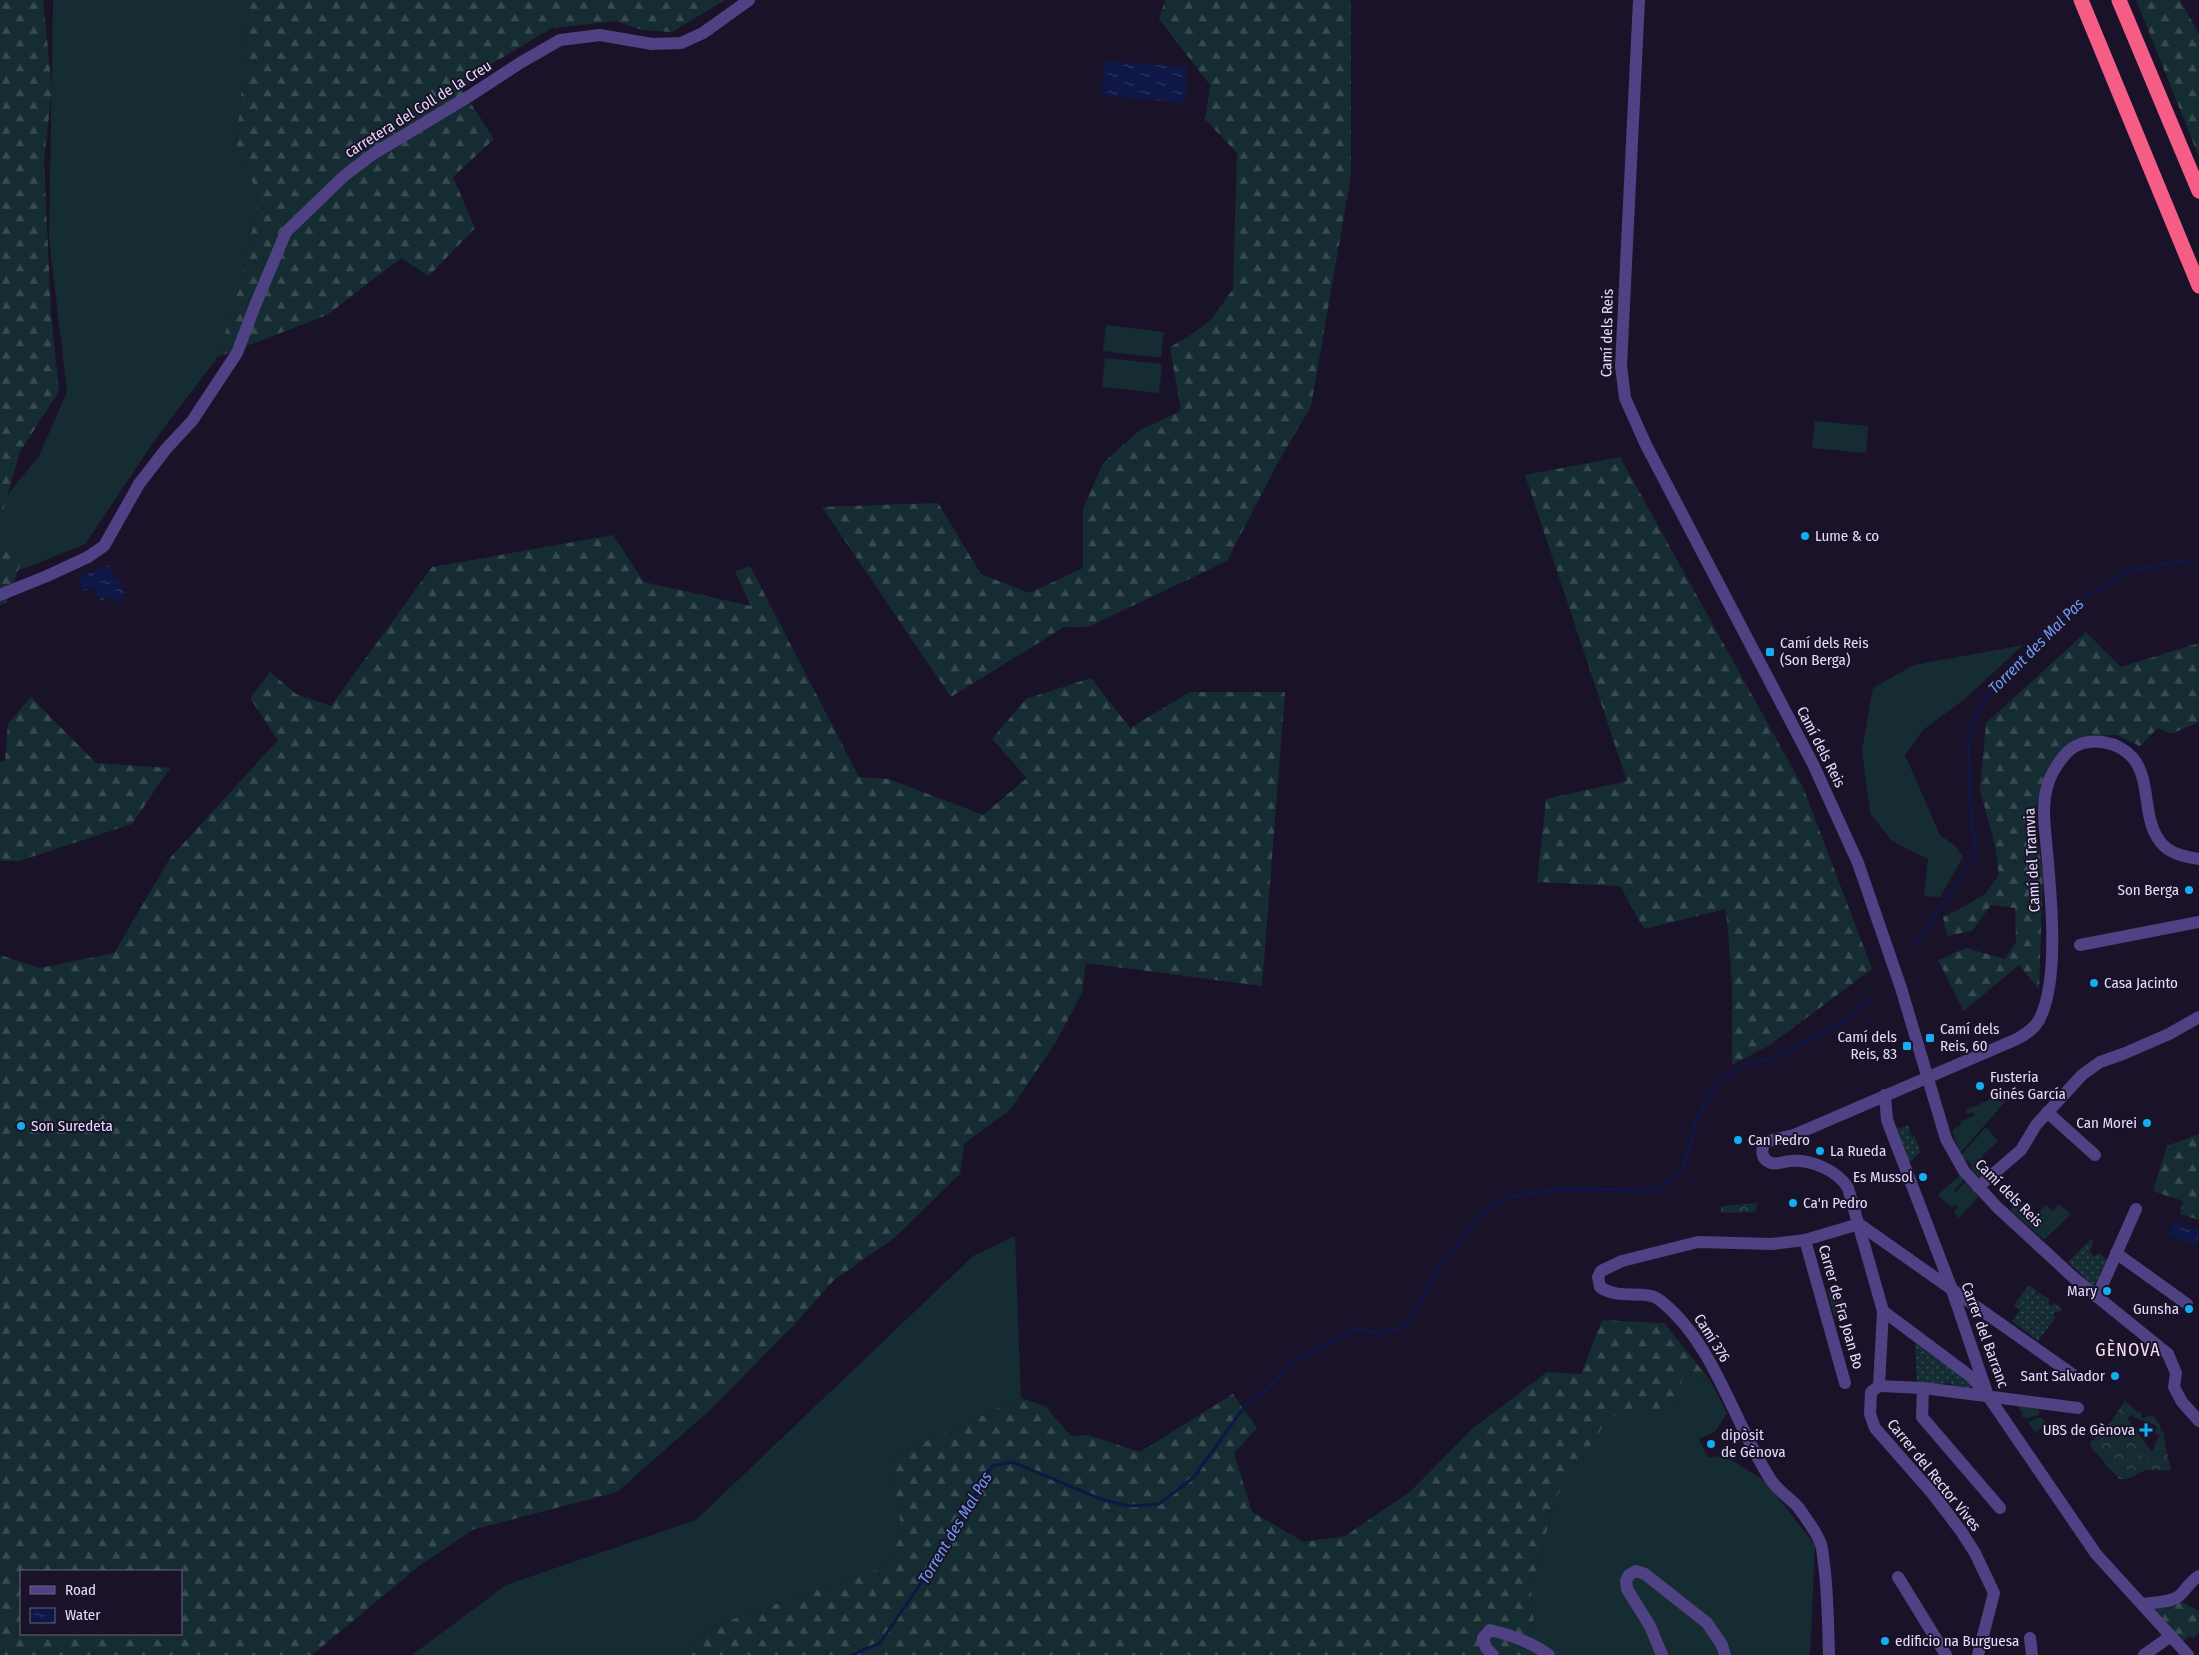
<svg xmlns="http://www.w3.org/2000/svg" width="2199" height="1655" viewBox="0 0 2199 1655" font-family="'Fira Sans Condensed',sans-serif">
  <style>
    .grass { fill: #152d32 }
    .forest { fill: url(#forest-firs); fill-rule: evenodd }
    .park { fill: url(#park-crowns) }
    .garden { fill: url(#garden-dots) }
    .water { fill: url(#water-ripples) }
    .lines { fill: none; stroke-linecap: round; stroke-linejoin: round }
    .stream { stroke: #0e1745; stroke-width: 3 }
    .minor { stroke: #504084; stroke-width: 12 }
    .highway { stroke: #f55d87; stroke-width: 15 }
    .poi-dot { fill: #13aef1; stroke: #1a1228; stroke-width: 2 }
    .labels { text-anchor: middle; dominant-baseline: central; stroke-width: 4; stroke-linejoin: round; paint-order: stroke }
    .street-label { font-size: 15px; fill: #e6dbfd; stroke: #1a1228 }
    .poi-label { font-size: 15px; fill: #e6dbfd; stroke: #1a1228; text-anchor: start }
    .water-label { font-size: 16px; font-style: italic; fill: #6f9cf6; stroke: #1a1228 }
    .quarter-label { font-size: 18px; letter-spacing: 1px; fill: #fdddeb; stroke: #1a1228 }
  </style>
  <defs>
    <pattern id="forest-firs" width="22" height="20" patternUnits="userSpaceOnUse" patternTransform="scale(1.25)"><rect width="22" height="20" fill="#152d32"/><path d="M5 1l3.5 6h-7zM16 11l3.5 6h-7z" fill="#374b51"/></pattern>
    <pattern id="park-crowns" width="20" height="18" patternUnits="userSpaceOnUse" patternTransform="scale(1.25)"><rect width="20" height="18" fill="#152d32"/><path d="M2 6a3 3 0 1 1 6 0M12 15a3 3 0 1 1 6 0" fill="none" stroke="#374b51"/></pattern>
    <pattern id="garden-dots" width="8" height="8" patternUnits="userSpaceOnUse" patternTransform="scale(1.25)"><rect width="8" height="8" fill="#152d32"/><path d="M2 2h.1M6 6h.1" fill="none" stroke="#374b51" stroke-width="1.8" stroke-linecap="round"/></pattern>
    <pattern id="water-ripples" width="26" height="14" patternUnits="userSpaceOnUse" patternTransform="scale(1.25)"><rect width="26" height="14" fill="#0e1745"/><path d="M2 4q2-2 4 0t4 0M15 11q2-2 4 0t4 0" fill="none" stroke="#313861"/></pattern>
  </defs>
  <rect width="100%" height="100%" fill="#1a1228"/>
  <!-- grass -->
  <g class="grass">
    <path d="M53,0H250L236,148L259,196L241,281L218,357L159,434L85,544L20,570L0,555V504L39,456L67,392L49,238Z"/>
    <path d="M1106,325L1164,332L1161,358L1103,351Z"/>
    <path d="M1105,358L1162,364L1159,393L1102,387Z"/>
    <path d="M1815,421L1868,426L1866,453L1812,448Z"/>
    <path d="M2023,645L1966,698L1923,730L1905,755L1940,835L1955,846L1963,857L1940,897L1924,896L1928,859L1892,841L1870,813L1862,750L1873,688L1914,665Z"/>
    <path d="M2011,1095L1960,1153L1952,1130L1961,1125L1960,1122L1975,1115L1973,1112L1968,1114L1966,1110L1996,1097L1998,1101Z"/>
    <path d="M1986,1127L1998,1141L1982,1156L1988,1163L1983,1168L1988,1174L1981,1180L1971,1168L1972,1166L1967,1160L1965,1162L1961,1155Z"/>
    <path d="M1960,1175L1964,1180L1954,1191L1956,1192L1966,1182L1979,1196L1959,1218L1954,1213L1958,1207L1955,1204L1952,1207L1938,1195Z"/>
    <path d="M2020,1199L2037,1214L2046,1205L2053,1211L2059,1204L2071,1214L2044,1240L2010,1210Z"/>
    <path d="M1015,1236L1021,1398L891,1457L900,1520L890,1565L712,1626L682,1655H412L506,1585L696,1520L973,1256Z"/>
    <path d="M1839,1285L1847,1314L1834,1316L1827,1289Z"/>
    <path d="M1684,1374L1710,1380L1727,1413L1715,1432L1699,1439L1708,1457L1725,1456L1765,1481L1815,1545L1810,1655H1522L1534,1625L1531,1589L1556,1497L1610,1415L1675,1408Z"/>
    <path d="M2017,1406L2039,1409V1415L2026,1419L2021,1416L2023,1414Z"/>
    <path d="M2139,1411L2143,1418L2153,1415L2160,1425L2161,1431H2163L2166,1449L2145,1459L2119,1422L2127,1418L2152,1452L2159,1435L2155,1433L2157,1426L2133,1417L2134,1414Z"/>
    <path d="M2040,1417L2048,1424L2035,1432L2028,1422Z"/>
  </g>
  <!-- forest -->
  <g class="forest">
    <path d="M0,0H43L52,89L44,160L51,314L59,391L20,452L0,521Z"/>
    <path d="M250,0H725L672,32L642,30L616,21L552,28L488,66L462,90L494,139L453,177L475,228L429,276L401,258L327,315L218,357L241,281L259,196L236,148Z"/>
    <path d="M1165,0H1351V176L1311,406L1277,464L1227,561L1088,627H1064L951,697L822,507L938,503L981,574L1029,593L1083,568V509L1103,463L1140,430L1181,411L1170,347L1188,337L1211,320L1233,289L1237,153L1205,119L1210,85L1159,19Z"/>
    <path d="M2136,0H2180L2199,34V157Z"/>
    <path d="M1620,457L1803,787L1872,969L1770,1045L1732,1065V983L1726,909L1644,929L1620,886L1537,882L1546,799L1627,781L1525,475Z"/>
    <path d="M613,535L644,582L751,606L735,572L750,566L859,777L889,779L983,815L1027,778L992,739L1026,699L1091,678L1130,728L1190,692H1285L1262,986L1086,963L1082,993L1056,1042L1010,1110L964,1144L960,1174L893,1239L834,1280L793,1326L709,1411L617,1492L472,1530L419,1566L312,1655H0V955L40,968L114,953L170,858L278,740L250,698L270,672L296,694L331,706L432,567ZM21,1571H181V1634H21Z"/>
    <path d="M0,546L21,563L6,603L0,605Z"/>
    <path d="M2086,632L2121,667L2199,643V722L2171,734L2158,728L2140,746L2116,735L2088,736L2070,745L2043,785L2033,816L2043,872L2039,989L2019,965L1964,1011L1938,960L1966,948L2005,959L2016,942L2015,908L1991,905L1972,931L1947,936L1943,917L1962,908L1985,894L1999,875L1995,846L1980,790L1986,723Z"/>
    <path d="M31,697L96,763L170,768L132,824L19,861H0V762L5,761L8,724Z"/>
    <path d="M2199,1134V1220L2180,1214L2183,1201L2153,1191L2167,1146Z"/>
    <path d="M1602,1320L1664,1323L1710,1380L1684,1374L1675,1408L1610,1416L1556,1497L1531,1589L1534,1625L1522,1655H682L712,1626L890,1565L900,1520L891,1457L1021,1398L1045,1406L1071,1436L1088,1435L1140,1452L1233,1394L1257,1428L1234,1453L1252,1512L1304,1542L1345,1536L1410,1492L1472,1429L1547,1372L1581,1374Z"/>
    <path d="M2182,1602L2199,1611V1633L2193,1638L2190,1636L2182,1642L2151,1606Z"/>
  </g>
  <!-- park -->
  <g class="park">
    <path d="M1758,1203L1755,1212L1721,1213V1206Z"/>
    <path d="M2125,1401L2137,1412L2119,1423L2145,1459L2166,1449L2171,1470C2163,1472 2154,1468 2146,1470C2136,1473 2130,1481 2119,1479L2090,1446V1442L2099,1435L2101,1436Z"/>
  </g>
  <!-- garden -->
  <g class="garden">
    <path d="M1908,1125L1912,1137L1915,1136L1920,1152L1909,1163L1897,1129Z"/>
    <path d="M2091,1239L2093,1241L2091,1244L2093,1246L2089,1250L2094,1257L2099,1253L2107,1260L2094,1287L2068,1262Z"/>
    <path d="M2029,1285L2037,1291L2035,1296L2039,1292L2050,1300L2048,1303L2052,1306L2054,1303L2062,1309L2059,1313L2056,1311L2053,1315L2056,1317L2038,1341L2012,1321L2020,1310L2014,1305Z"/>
    <path d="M1915,1343L1970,1383L1971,1390L1951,1387V1384L1943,1383L1942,1387L1917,1383Z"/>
  </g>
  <!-- water -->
  <g class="water">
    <path d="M1104,61L1187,67L1185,103L1102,95Z"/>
    <path d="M109,565L115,580L118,578L126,599L114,603L111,596L100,601L94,588L84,591L79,577Z"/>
    <path d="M2173,1222L2199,1231L2197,1246L2168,1236Z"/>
  </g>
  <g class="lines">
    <!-- stream -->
    <g class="stream">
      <path d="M1915,945L1976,855L1970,801L1968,730L1992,687L2077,600L2106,586L2125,572L2179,561L2199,566"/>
      <path d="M852,1655L880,1643L940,1555L992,1466L1013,1462L1103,1500L1130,1506L1159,1504L1194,1477L1245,1406L1274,1383L1289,1363L1357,1328L1379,1334L1405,1326L1441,1265L1480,1216L1504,1198L1559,1189L1659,1190L1683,1169L1696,1122L1708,1097L1723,1079L1748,1063L1778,1057L1809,1040L1849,1018L1870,999"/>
    </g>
    <!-- minor -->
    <g class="minor">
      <path d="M1639,0L1621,366L1625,398L1646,445L1813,764L1858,863L1901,988L1946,1139L1964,1171L1997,1207L2074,1278L2168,1354L2176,1373L2174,1387L2182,1402L2199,1421"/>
      <path d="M0,595L47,576L88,557L104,546L139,484L166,449L192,421L237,353L254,308L286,232L344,176L373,154L471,95L520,63L560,40L600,35L652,44L681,43L703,33L749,0"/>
      <path d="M2080,945L2199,922"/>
      <path d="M1885,1095L1887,1120L1951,1287L1988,1396L2096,1554L2188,1655"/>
      <path d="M2047,1112L2095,1155"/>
      <path d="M1978,1187L2021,1150L2036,1125L2082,1075L2100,1062L2123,1054L2169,1034L2199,1017"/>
      <path d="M1859,1224L2072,1374"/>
      <path d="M1805,1240L1845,1383"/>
      <path d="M2116,1253L2187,1304"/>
      <path d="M2097,1297L2136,1209"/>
      <path d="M1883,1311L1970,1376L1985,1392"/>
      <path d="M1879,1386L1883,1311L1848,1188C1838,1171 1811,1159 1791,1161C1784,1161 1775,1166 1769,1162C1760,1158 1762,1149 1764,1142L1794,1135L2017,1039C2026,1034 2034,1029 2039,1020C2061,979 2050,886 2046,840C2044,821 2042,802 2048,784C2051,773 2062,756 2071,749C2090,736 2118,741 2133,758C2153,783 2140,822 2164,846C2174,855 2187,857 2199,859"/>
      <path d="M1879,1386L1871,1392L1870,1414L1875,1428L1932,1493L1961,1531L1975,1553L1994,1593L1978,1655"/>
      <path d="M1879,1386L1923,1388L2078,1408"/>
      <path d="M1923,1388L1922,1417L2000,1508"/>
      <path d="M1898,1577L1946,1655"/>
      <path d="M2143,1604C2154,1602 2170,1603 2179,1596C2186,1590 2190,1581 2199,1576"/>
      <path d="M2030,1638L2032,1655"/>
      <path d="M1493,1655L1486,1648L1483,1638L1490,1630C1511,1635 1531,1642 1549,1655"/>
      <path d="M1662,1655L1650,1626L1627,1589L1626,1581L1629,1575L1636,1571L1645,1574L1707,1623L1722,1645L1725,1655"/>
      <path d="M1829,1655C1828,1625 1828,1595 1824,1564C1823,1558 1823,1548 1820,1542C1816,1531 1805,1517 1798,1507C1790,1498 1778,1491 1771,1480C1734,1424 1715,1344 1661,1301C1646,1288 1620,1301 1600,1287L1598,1277L1601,1271L1622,1261L1698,1242L1772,1244L1805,1240L1859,1224"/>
      <path d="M2144,1655L2171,1636"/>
    </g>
    <!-- highway -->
    <g class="highway">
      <path d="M2081,0L2199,286"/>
      <path d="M2119,0L2199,191"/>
    </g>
  </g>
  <!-- markers -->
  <g class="poi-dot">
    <circle cx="1805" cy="536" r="5"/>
    <rect x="1765" y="647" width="10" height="10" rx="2.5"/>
    <circle cx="2189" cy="890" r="5"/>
    <circle cx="2094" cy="983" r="5"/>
    <rect x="1925" y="1033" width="10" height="10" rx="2.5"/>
    <rect x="1902" y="1041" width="10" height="10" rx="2.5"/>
    <circle cx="1980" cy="1086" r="5"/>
    <circle cx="2147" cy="1123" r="5"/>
    <circle cx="21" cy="1126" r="5"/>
    <circle cx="1738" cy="1140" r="5"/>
    <circle cx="1820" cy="1151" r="5"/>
    <circle cx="1923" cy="1177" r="5"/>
    <circle cx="1793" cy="1203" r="5"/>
    <circle cx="2107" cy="1291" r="5"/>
    <circle cx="2189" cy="1309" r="5"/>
    <circle cx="2115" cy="1376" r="5"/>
    <path d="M2143.5 1422.5h5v5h5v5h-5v5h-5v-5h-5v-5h5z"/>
    <circle cx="1711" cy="1444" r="5"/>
    <circle cx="1885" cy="1641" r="5"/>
  </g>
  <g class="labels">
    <!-- street labels -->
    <g class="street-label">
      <text transform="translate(418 109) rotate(-32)">carretera del Coll de la Creu</text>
      <text transform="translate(1607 333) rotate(-89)">Camí dels Reis</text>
      <text transform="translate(1821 747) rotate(63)">Camí dels Reis</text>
      <text transform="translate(2032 860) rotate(-93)">Camí del Tramvia</text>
      <text transform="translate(2009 1193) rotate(45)">Camí dels Reis</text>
      <text transform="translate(1841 1307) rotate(74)">Carrer de Fra Joan Bo</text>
      <text transform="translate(1985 1335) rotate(70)">Carrer del Barranc</text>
      <text transform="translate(1712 1338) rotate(58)">Camí 376</text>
      <text transform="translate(1934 1475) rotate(51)">Carrer del Rector Vives</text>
    </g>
    <!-- poi labels -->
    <g class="poi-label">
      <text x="1815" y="536">Lume &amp; co</text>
      <text x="1780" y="643">Camí dels Reis<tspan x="1780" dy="17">(Son Berga)</tspan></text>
      <text x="2179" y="890" text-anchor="end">Son Berga</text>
      <text x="2104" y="983">Casa Jacinto</text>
      <text x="1940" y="1029">Camí dels<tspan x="1940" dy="17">Reis, 60</tspan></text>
      <text x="1897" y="1037" text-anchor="end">Camí dels<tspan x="1897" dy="17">Reis, 83</tspan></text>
      <text x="1990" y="1077">Fusteria<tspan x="1990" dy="17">Ginés García</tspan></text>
      <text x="2137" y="1123" text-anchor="end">Can Morei</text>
      <text x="31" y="1126">Son Suredeta</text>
      <text x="1748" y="1140">Can Pedro</text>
      <text x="1830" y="1151">La Rueda</text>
      <text x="1913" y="1177" text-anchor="end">Es Mussol</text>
      <text x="1803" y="1203">Ca'n Pedro</text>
      <text x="2097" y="1291" text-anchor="end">Mary</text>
      <text x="2179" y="1309" text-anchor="end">Gunsha</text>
      <text x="2105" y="1376" text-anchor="end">Sant Salvador</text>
      <text x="2135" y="1430" text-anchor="end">UBS de Gènova</text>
      <text x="1721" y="1435">dipòsit<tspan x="1721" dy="17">de Gènova</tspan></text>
      <text x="1895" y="1641">edificio na Burguesa</text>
    </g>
    <!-- water labels -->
    <g class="water-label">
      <text transform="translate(2036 646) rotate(-45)">Torrent des Mal Pas</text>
      <text transform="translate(955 1528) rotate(-59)">Torrent des Mal Pas</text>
    </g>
    <!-- quarter labels -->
    <g class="quarter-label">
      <text x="2128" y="1350">GÈNOVA</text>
    </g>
  </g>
  <!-- legend -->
  <rect x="20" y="1570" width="162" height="65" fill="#1a1228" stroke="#6c627d"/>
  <rect x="30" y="1586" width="25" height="8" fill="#504084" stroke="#6c627d"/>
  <text x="65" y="1595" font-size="15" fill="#e6dbfd">Road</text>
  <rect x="30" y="1608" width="25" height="15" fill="url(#water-ripples)" stroke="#6c627d"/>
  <text x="65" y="1620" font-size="15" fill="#e6dbfd">Water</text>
</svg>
